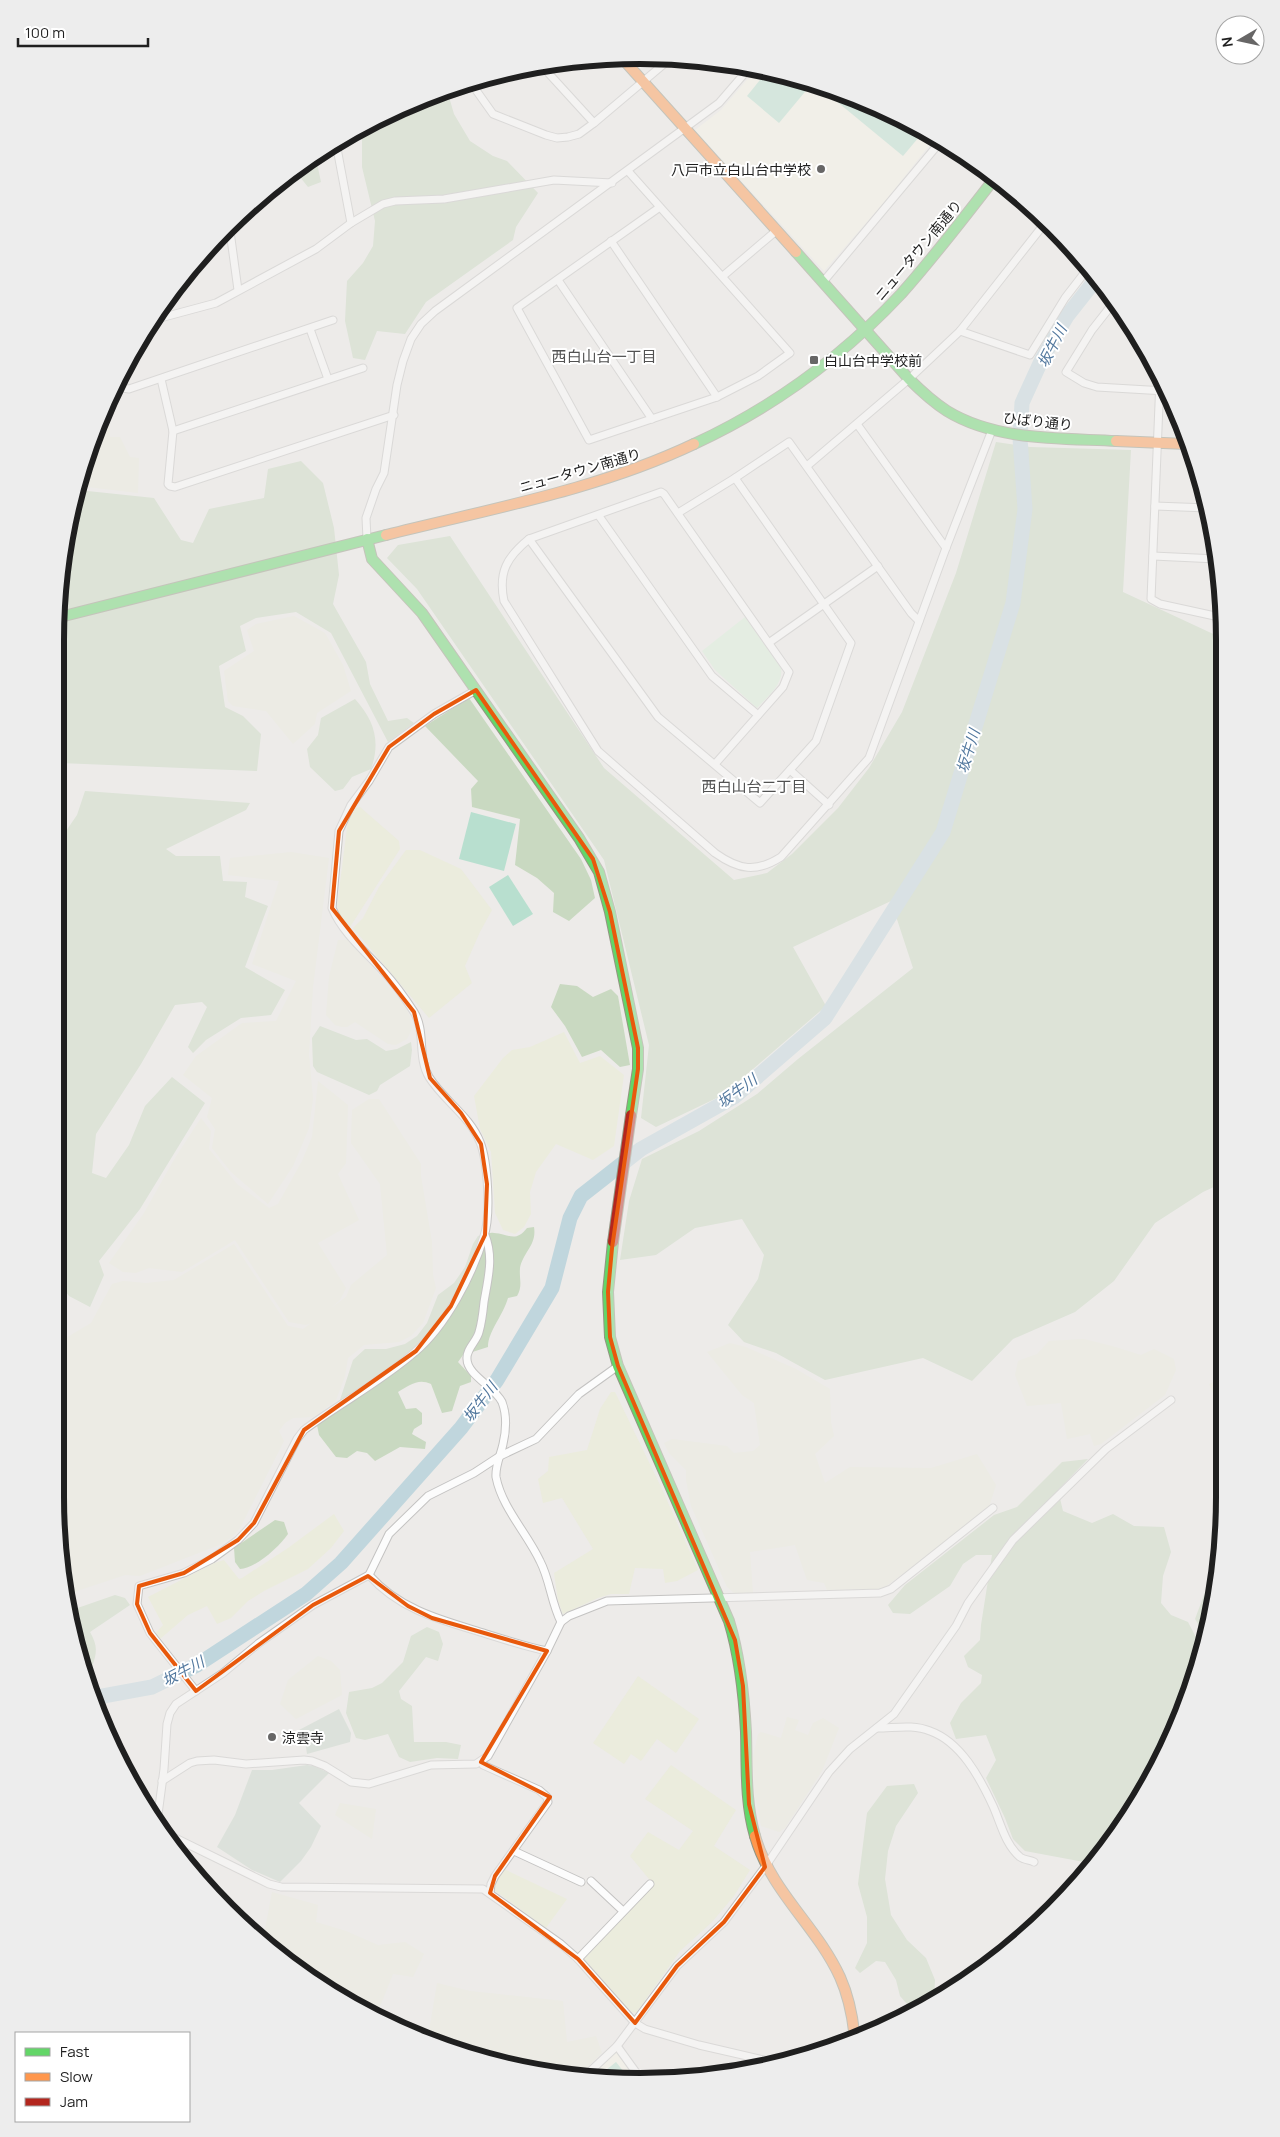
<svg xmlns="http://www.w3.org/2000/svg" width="1280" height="2137" viewBox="0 0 1280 2137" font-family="Manrope,'Noto Sans JP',sans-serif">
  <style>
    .education { fill: #f5f4e6 }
    .farmland { fill: #ebecdd }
    .forest { fill: #c9d9c1 }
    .cemetery { fill: #c8d6c9 }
    .park { fill: #d9f0d9 }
    .pitch { fill: #b8dfcf }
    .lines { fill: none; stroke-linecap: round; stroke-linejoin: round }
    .river { stroke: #c0d6dd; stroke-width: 15 }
    .street-casing { stroke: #c4c3c2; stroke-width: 9 }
    .fast-casing { stroke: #939582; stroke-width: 12 }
    .slow-casing { stroke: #939582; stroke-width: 12 }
    .jam-casing { stroke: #939582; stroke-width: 12 }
    .street { stroke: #fcfcfc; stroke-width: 7 }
    .fast { stroke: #63d668; stroke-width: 10 }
    .slow { stroke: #ff974d; stroke-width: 10 }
    .jam { stroke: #b3261e; stroke-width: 10 }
    .marked { fill: none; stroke: #e8590c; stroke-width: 4; stroke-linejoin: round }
    .poi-dot { fill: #676666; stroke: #fff; stroke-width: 2 }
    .labels { text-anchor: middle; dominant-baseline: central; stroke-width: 4; stroke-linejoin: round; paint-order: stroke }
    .poi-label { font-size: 14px; fill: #1f1f1f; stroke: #fff; text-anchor: start }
    .street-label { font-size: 14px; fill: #1f1f1f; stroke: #fff }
    .water-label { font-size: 15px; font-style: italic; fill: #52789e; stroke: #fff }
    .neighbourhood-label { font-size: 15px; fill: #525252; stroke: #fff }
    .rim { fill: none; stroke: #1f1f1f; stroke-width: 6 }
  </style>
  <rect width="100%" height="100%" fill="#edebe9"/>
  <!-- education -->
  <g class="education">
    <path d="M758,67L864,100L935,138L886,200L824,271L695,130L721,110Z"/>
    <path d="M616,2052L638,2082L588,2079Z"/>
  </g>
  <!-- farmland -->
  <g class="farmland">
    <path d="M109,406L110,437H120L130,457L139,458L138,493L79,486L86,452Z"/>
    <path d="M294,616L325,633L343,665L351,691L317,713L315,724L293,744L266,711L233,706L228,701L224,671L254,651L247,630L256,624Z"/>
    <path d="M360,807L399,841L400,849L350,927L339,915L337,906L348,820L356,808Z"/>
    <path d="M406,850H420L461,869L492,910L480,932L465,966L472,983L429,1018L353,928L363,918L379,887Z"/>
    <path d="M291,852L329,858L313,987L309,1054L313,1099L309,1128L293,1166L268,1204L231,1172L212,1148L215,1129L207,1117L212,1098L183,1075L196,1056L242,1023L276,1021L296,981L252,964L279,881L228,875L230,858Z"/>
    <path d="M338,940H349L405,1006L410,1017L412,1029L407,1039L396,1045L388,1044L355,1022L347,1027H342L335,1025L326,1015L329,977Z"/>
    <path d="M564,1032L580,1063L600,1056L624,1075L614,1146L593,1160L556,1144L536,1172L530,1192L531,1214L524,1227L515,1234L503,1230L495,1213L491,1152L480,1129L474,1096L503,1058L512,1050L530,1047Z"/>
    <path d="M318,1081L348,1105L346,1163L338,1174L359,1220L318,1243L346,1288L340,1300L331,1308L346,1297L351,1285L387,1255L380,1184L351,1143L352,1110L369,1099H379L421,1164V1176L432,1242L433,1275L436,1288L423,1323L411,1336L399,1342L364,1345L348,1358L345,1376L336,1400L314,1417L293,1418L285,1423L279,1431L284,1441L240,1528L232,1537L219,1545L140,1576L125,1575L65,1595L60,1574L59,1342L91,1323L112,1284L123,1281L146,1283L174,1280L234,1244L288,1326L303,1329L311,1323L306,1325L289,1322L235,1240L182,1272L149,1268L136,1273L123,1272L109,1263L144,1213L175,1158L201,1118L211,1131L209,1149L237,1184L269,1208L278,1204L302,1161L312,1137Z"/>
    <path d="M1084,1339L1112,1346L1141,1355L1154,1349L1174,1359L1176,1370L1165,1395L1101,1444L1094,1446L1090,1434L1067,1439L1061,1403L1027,1406L1015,1375L1018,1361L1037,1354L1049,1341Z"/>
    <path d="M730,1343L746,1347L796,1369L830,1389L831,1422L834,1436L815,1454L825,1483L850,1467L931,1468L977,1454L996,1485L989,1507L942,1545L885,1587L877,1589L827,1590L824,1583L807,1580L795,1545L750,1552L753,1593H734L727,1587L691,1506L686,1480V1470L669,1453L664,1443L672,1439L727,1446L734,1453L753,1451L760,1445L754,1403L742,1395L707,1352Z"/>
    <path d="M1224,1377V1417L1209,1384Z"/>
    <path d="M611,1392H615L662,1489L698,1570L677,1581L665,1583L663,1569L635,1568L629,1594H611L598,1598L563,1614L558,1601L554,1573L593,1549L562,1498L543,1503L538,1479L548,1471L549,1457L587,1450L600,1409Z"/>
    <path d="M334,1514L344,1531L331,1548L308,1569L264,1591L248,1601L231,1618L217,1624L207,1606L188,1615L160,1639L155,1634L163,1625L148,1597L214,1563L224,1560L239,1579L242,1578L288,1548Z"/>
    <path d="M318,1656L331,1661L340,1670L342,1695L296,1719L280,1704L288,1680Z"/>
    <path d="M638,1676L699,1719L676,1753L657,1739L641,1761L631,1754L624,1764L593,1743Z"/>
    <path d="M787,1717L799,1720L795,1730L808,1735L813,1723L823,1718L839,1728L822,1771L785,1828L779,1832L761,1826L755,1795L753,1757L758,1734L761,1732L781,1738Z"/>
    <path d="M671,1765L736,1810L714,1846L750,1870L734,1896L712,1922L680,1951L636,2013L631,2012L584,1959L654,1885L630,1856L648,1832L679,1850L693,1831L645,1799Z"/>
    <path d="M340,1803L376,1809L372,1839L335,1815Z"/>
    <path d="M504,1869L567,1899L546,1928L494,1890L493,1885Z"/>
    <path d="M272,1892L318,1905L316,1922L346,1931L378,1945L405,1942L424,1954L413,1977L393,1974L377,2014L315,1983L263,1940Z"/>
    <path d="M437,1983L470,1991L563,2001L567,2042L596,2036L602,2053L576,2078L563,2077L452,2051L442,2046L443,2039L428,2037Z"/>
  </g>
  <!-- forest -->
  <g class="forest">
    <path d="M447,90L454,114L470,141L493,156L507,161L538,193L516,227L513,240L426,302L405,334L377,331L365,360L353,358L345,321L347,281L363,263L373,246L375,221L362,167V138L412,114L423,97Z"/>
    <path d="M315,154L321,182L308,187L300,177H287Z"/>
    <path d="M286,177L283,189L265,200L256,202Z"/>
    <path d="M996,442L1030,447L1131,450L1123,592L1224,639V1205L1216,1186L1203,1192L1155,1223L1114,1281L1075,1312L1013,1339L972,1381L923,1358L825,1380L776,1353L744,1342L728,1325L758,1279L764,1255L742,1219L695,1228L656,1255L620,1260L629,1201L642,1159L699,1131L757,1094L798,1059L913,968L891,901L793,947L826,1006L723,1095L656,1127L641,1118L649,1045L604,860L417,589L387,558L398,545L450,536L604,768L734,880L767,873L792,854L838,808L869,768L902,712L956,573Z"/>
    <path d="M301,461L323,483L334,528L339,575L333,604L366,662L370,684L388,721L407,718L414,723L388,742L331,633L296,612L256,618L240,626L246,651L219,666L225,707L243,716L261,734L257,771L60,763L57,756L56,601L78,490L154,498L181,540L193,543L209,509L264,498L268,469Z"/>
    <path d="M469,698L581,859L591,880L595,898L569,921L553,912L554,893L537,878L515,865L520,819L472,807L471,789L478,781L425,726Z"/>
    <path d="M355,699C374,720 381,741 371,769L352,777L343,789L335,791L310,767L307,749L318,735L321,718Z"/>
    <path d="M85,791L250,803L246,810L166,849L176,856H220L223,881L247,882L245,897L268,906L245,967L285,990L271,1015L241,1018L206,1040L193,1053L188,1047L207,1007L202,1002L175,1005L141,1064L96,1134L92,1173L106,1178L129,1145L145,1106L172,1077L205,1103L140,1209L99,1261L104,1275L90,1307L69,1296L59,1283L57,864L66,831L77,815Z"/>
    <path d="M560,984L577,986L593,997L611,989L618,996L630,1065L620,1067L601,1050L582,1057L565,1026L551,1007Z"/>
    <path d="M320,1026L356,1040L367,1039L386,1051L397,1049L411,1042L412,1050L410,1066L380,1085L377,1091L369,1095L317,1072L313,1066L312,1038Z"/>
    <path d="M534,1227C537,1245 523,1252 520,1268C519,1279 523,1286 517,1296L508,1298C503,1316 488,1331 488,1347L463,1355L458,1362L471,1376V1382L460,1386L452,1411L442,1413L431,1384C418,1378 410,1385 398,1392L406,1409L416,1408L422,1413V1424L414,1429L412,1434L426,1442L425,1449L400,1447L375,1461L367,1453L357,1451L347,1458L336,1457L319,1435L317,1425L336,1412L353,1360L365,1349H386L405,1344L417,1336L427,1323L438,1295L454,1283L465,1267L473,1244L478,1236C483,1235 489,1232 494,1233C510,1234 515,1243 527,1228Z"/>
    <path d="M1088,1459L1058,1490L1063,1511L1092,1523L1113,1514L1134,1526L1164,1527L1171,1552L1163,1576L1161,1603L1171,1615L1188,1622L1201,1647L1194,1685L1126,1822L1098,1856L1084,1862L1025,1851L1013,1839L1005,1818L986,1778L996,1760L986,1735L956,1739L950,1723L961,1703L981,1683L982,1675L968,1667L964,1656L980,1640L981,1625L992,1555H976L963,1564L950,1586L910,1614L893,1613L888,1605L905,1585L994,1515L1017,1507L1062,1462Z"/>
    <path d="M275,1520L284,1522L288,1534C279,1547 256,1568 240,1569L235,1562L234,1548Z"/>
    <path d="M1215,1579L1204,1633L1195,1619L1207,1587Z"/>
    <path d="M115,1595L125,1598L130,1605L90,1632C98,1646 97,1653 92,1667L83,1671L69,1611Z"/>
    <path d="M427,1627L439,1632L443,1644L438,1661L426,1657L399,1691L401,1699L412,1706L414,1742H446L461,1745L458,1759L437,1758L410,1762L399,1757L388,1734L365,1740L356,1738L346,1713L349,1692L372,1688L382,1683L403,1662L411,1636Z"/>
    <path d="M914,1784L918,1793L896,1826L888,1851L885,1879L891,1915L907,1940L926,1958L935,1980L934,2000L914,2012L900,1996L896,1980L885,1962L876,1961L860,1973L855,1968L867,1943V1917L858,1884L867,1813L887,1786Z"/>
  </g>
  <!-- cemetery -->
  <g class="cemetery">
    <path d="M339,1709L351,1733L350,1742L307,1754L305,1741L299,1730Z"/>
    <path d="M307,1765L314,1766L329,1773L299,1803L321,1826L311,1847L301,1861L280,1882L252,1870L217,1847L235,1815L252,1770H272Z"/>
  </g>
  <!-- park -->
  <path class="park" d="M745,617L781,668C784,684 767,697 757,708L715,670L702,651Z"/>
  <!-- pitch -->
  <g class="pitch">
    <path d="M768,70L801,81L809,87L779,123L747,96Z"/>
    <path d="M818,86L864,100L924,131L903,156Z"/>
    <path d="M471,812L516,824L504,871L459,859Z"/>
    <path d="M508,875L533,914L513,926L489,887Z"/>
    <path d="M616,2062L631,2081L595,2079Z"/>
  </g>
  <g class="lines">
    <!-- river -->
    <path class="river" d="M92,1698L152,1687L197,1665L306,1594L341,1563L461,1428L497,1380L552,1288L570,1218L581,1196L641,1149L734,1097L825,1018L943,832L1013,603L1025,509L1020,438L1022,403L1042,359L1067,316L1097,278"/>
    <defs>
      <g id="street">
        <path d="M541,65L594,123"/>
        <path d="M471,83L493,114L546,135L557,138L568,137L579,134L594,123L671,58"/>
        <path d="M336,143L351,223"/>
        <path d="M628,171L790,353L758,376L717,397L589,440L517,308L660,207"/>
        <path d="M229,224L238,290"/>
        <path d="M611,241L717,397"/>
        <path d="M723,276L776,231"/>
        <path d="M558,280L652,419"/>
        <path d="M823,282L941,141"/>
        <path d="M1114,302L1092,330L1066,372L1084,383L1097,387L1165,391"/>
        <path d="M149,324L164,317L216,303L316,249L351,223L383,204L395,201L444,199L554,180L612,183"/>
        <path d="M310,329L328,379"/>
        <path d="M960,331L1030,355L1065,298L1089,267"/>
        <path d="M124,374L123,388L129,389L333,320"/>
        <path d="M161,379L173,431L168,484L170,486L175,487L394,415"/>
        <path d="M1160,380L1151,599L1160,604L1224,618"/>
        <path d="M857,424L946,548"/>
        <path d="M173,431L363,368"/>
        <path d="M807,466L909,379L960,331L1045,223"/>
        <path d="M1155,506L1208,508"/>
        <path d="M678,513L735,478L789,442L911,613L919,621"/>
        <path d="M599,516L712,676L758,715"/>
        <path d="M367,539L366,518L376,489L384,473L397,385L403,361L411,339L421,324L435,311L719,103L751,66"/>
        <path d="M529,539L658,717L760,803L816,741L851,643L735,478"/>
        <path d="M1153,556L1217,559"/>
        <path d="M770,642L878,566"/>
        <path d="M715,764L783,687L789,672L664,494L661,492L529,539C507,557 498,572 504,601L598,751L715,853C739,870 756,873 781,857L869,758L946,548L992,430"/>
        <path d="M790,770L829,805"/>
        <path d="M485,1235C494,1258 488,1278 484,1302C483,1312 482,1322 479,1332C477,1341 466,1349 467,1359C467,1375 495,1387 502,1402C507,1415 506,1431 503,1444C501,1454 495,1466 496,1477C502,1508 527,1533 540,1561C550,1580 551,1602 561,1622"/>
        <path d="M369,1575C398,1608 437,1619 477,1631C500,1638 523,1646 547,1651"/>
        <path d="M196,1691L150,1633L137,1604L139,1586L184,1573L212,1559L238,1540L254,1523L297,1439L304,1430C340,1403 381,1382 415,1352C446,1326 473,1274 484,1236C491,1216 488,1162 480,1142C470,1116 444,1101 429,1077C417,1057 426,1031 414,1012C405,998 395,984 384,972C366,952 343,934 332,908L339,831L351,805L369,781L389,747L434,714L476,690"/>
        <path d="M877,1728C895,1728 913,1724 930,1731C961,1742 980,1778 993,1806C1001,1824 1005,1844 1020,1857C1024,1860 1030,1860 1034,1862"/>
        <path d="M481,1762L483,1765L539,1790L547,1797L548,1802L495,1876L491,1884L490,1893"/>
        <path d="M162,1781L190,1763L197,1761L214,1760L246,1764L304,1760L312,1761L325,1766L351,1782L369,1784L431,1765L476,1764L488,1756L547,1651L561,1622L569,1616L607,1601L880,1593L891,1589L993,1508"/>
        <path d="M157,1822L164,1769L167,1724L170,1713L176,1704L223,1673L259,1643L313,1605L369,1575L389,1534L428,1496L474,1473L500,1456L536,1439L579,1394L618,1366"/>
        <path d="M163,1832L269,1884L281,1887L483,1889L561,1944L578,1959L635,2023L645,2029L699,2045L777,2063"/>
        <path d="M514,1851L581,1882"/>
        <path d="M591,1881L623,1911"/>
        <path d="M578,1959L650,1884"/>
        <path d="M617,2046L643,2082"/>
        <path d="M583,2078L617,2046L677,1966L724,1922L765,1867L829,1772L850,1749L894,1714L956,1626L968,1603L1013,1540L1106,1449L1171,1400"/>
      </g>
      <g id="fast">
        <path d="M796,252L909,379C921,391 933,402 947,411C996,441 1060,438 1116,441"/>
        <path d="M694,444C772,408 842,357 901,294C934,257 964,218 994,179"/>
        <path d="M367,539L372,559L422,613L579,838L599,872L610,912L638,1048V1069L631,1115"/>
        <path d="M56,618L386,535"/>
        <path d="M613,1242L608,1292L610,1337L618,1366L729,1621C740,1657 744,1694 746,1732C747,1766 745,1802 755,1836"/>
      </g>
      <g id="slow">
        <path d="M621,57L796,252"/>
        <path d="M1116,441L1187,444"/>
        <path d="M386,535C489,509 597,490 694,444"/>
        <path d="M755,1836C771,1892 816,1925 840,1977C849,1997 853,2018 855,2040"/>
      </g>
      <path id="jam" d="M613,1242L631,1115"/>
    </defs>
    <!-- street casing -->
    <use href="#street" class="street-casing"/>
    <!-- fast casing -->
    <use href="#fast" class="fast-casing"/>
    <!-- slow casing -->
    <use href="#slow" class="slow-casing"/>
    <!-- jam casing -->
    <use href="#jam" class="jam-casing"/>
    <!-- street -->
    <use href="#street" class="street"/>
    <!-- fast -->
    <use href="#fast" class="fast"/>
    <!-- slow -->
    <use href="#slow" class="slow"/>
    <!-- jam -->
    <use href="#jam" class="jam"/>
  </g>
  <!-- marked area -->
  <path d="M0 0H1280V2137H0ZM476,690L593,859L610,912L638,1048V1069L612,1248L608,1292L610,1337L618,1366L735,1640L743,1686L749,1804L765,1867L724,1922L677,1966L635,2023L578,1959L490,1893L495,1876L550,1797L481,1762L547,1651L432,1618L408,1606L368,1576L313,1605L196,1691L150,1633L137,1604L139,1586L184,1573L238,1540L254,1523L304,1430L416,1351L451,1306L485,1235L487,1184L481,1144L461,1113L430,1078L414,1012L332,908L339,831L389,747L434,714Z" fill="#edebe9" fill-opacity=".55" fill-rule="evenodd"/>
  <path class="marked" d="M476,690L593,859L610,912L638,1048V1069L612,1248L608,1292L610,1337L618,1366L735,1640L743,1686L749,1804L765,1867L724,1922L677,1966L635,2023L578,1959L490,1893L495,1876L550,1797L481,1762L547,1651L432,1618L408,1606L368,1576L313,1605L196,1691L150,1633L137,1604L139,1586L184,1573L238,1540L254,1523L304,1430L416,1351L451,1306L485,1235L487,1184L481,1144L461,1113L430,1078L414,1012L332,908L339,831L389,747L434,714Z"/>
  <!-- markers -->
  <g class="poi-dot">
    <circle cx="821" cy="169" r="5"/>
    <rect x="809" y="355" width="10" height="10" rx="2.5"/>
    <circle cx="272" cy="1737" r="5"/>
  </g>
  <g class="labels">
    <!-- poi labels -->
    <g class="poi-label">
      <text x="811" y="169" text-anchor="end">八戸市立白山台中学校</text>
      <text x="824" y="360">白山台中学校前</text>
      <text x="282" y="1737">涼雲寺</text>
    </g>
    <!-- street labels -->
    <g class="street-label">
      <text transform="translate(918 250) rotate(-50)">ニュータウン南通り</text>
      <text transform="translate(1038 421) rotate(6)">ひばり通り</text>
      <text transform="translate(580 470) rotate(-16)">ニュータウン南通り</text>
    </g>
    <!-- water labels -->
    <g class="water-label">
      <text transform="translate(1052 346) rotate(-63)">坂牛川</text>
      <text transform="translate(968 751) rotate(-73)">坂牛川</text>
      <text transform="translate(737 1091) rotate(-36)">坂牛川</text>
      <text transform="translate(480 1402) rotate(-53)">坂牛川</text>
      <text transform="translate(183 1671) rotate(-28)">坂牛川</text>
    </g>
    <!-- neighbourhood labels -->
    <g class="neighbourhood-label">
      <text x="604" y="356">西白山台一丁目</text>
      <text x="754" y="786">西白山台二丁目</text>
    </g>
  </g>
  <!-- crop -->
  <path d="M0 0H1280V2137H0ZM640 64H640A576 576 0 0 1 1216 640V1497A576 576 0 0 1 640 2073H640A576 576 0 0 1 64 1497V640A576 576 0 0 1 640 64Z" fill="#ededed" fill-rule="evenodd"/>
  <path class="rim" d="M640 64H640A576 576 0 0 1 1216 640V1497A576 576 0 0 1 640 2073H640A576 576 0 0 1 64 1497V640A576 576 0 0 1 640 64Z"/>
  <!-- legend -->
  <rect x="15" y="2032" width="175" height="90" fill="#ffffff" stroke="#a5a5a5"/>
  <rect x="25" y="2048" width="25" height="8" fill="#63d668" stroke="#a5a5a5"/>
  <text x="60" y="2057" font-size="15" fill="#1f1f1f">Fast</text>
  <rect x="25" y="2073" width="25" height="8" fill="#ff974d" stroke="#a5a5a5"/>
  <text x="60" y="2082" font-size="15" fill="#1f1f1f">Slow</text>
  <rect x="25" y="2098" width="25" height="8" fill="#b3261e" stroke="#a5a5a5"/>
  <text x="60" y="2107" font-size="15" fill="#1f1f1f">Jam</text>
  <!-- north arrow -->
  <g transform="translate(1240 40) rotate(261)"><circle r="24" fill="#ffffff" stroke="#a5a5a5"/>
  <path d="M0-4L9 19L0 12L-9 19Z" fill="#676666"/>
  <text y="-8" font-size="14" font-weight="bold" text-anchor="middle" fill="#1f1f1f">N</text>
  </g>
  <!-- scale -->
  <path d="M18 38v8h130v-8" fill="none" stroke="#1f1f1f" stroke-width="2.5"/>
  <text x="25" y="38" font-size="15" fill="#1f1f1f" stroke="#ffffff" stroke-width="4" paint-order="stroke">100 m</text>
</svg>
